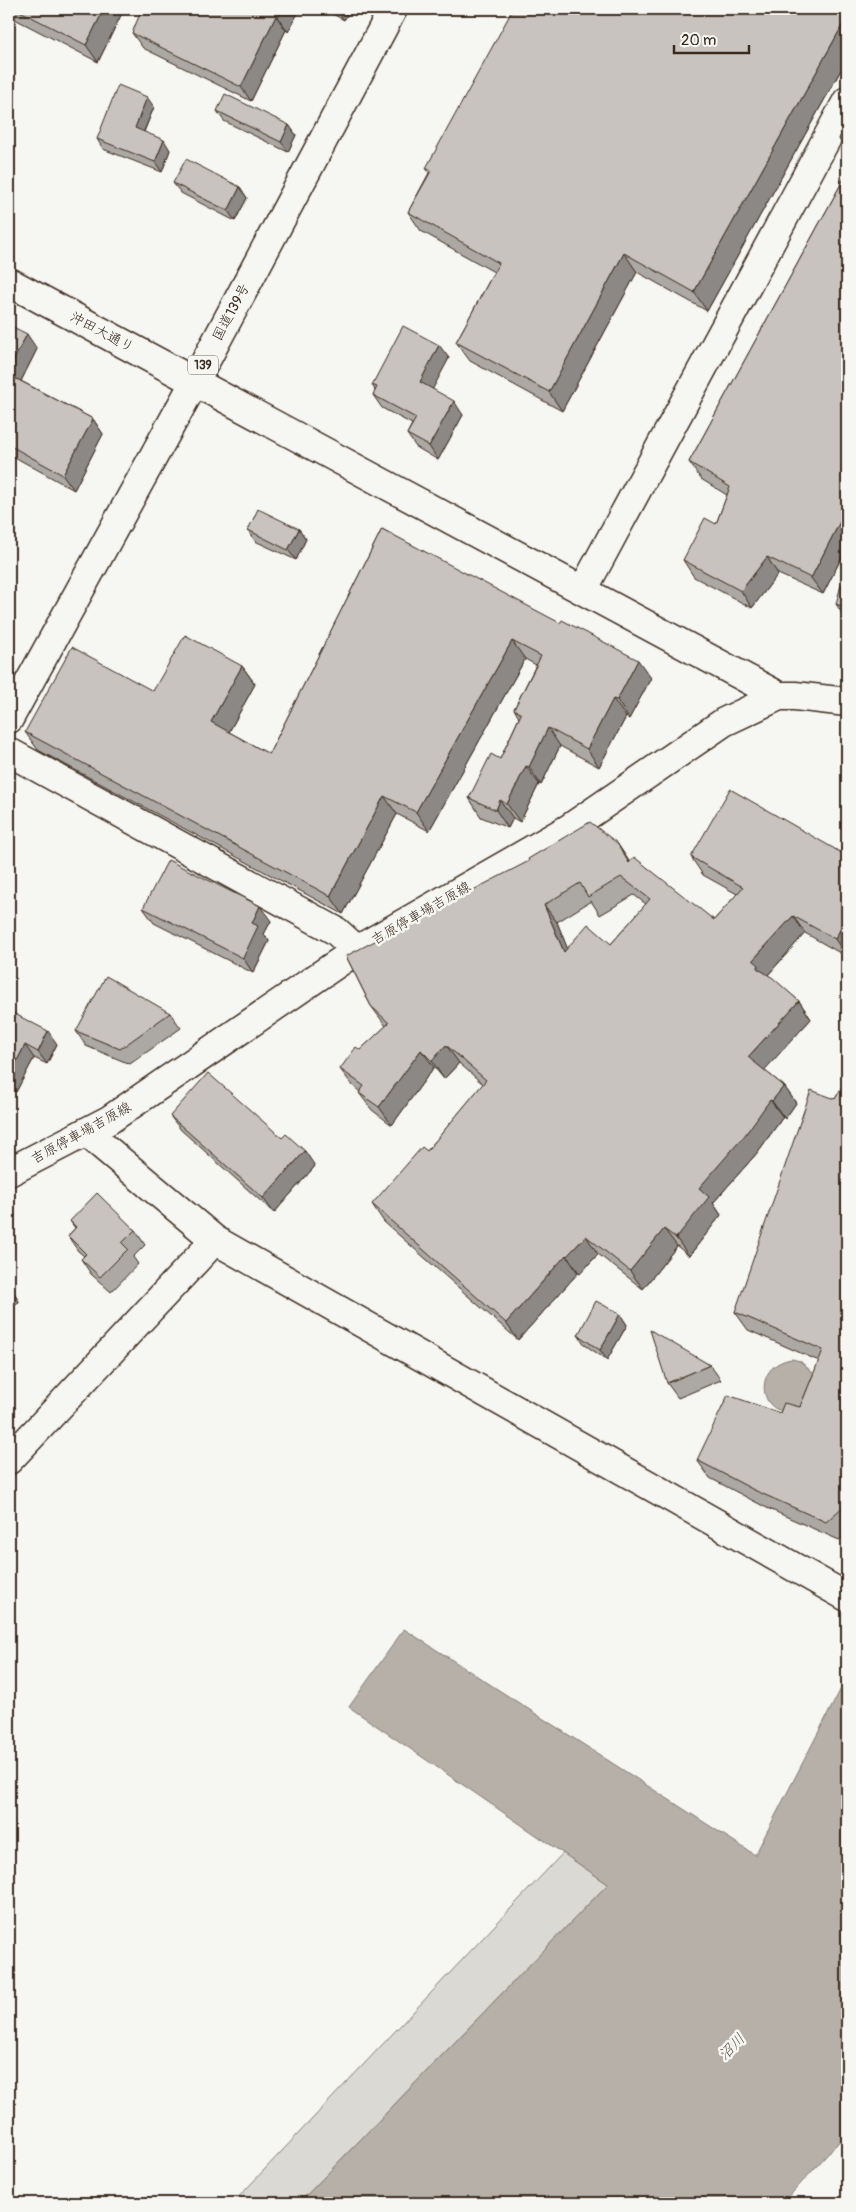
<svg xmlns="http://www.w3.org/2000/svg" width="856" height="2212" viewBox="0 0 856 2212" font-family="Pangolin,'Klee One',sans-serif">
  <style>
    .green { fill: #dad9d3; stroke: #8a8278 }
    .water { fill: #b6b0a9; stroke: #857a71 }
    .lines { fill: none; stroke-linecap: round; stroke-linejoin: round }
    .street-casing { stroke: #3b2a1e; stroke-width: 31 }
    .secondary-casing { stroke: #3b2a1e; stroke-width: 31 }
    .highway-casing { stroke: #3b2a1e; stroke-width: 31 }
    .street { stroke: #f6f6f2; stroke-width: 28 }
    .secondary { stroke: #f6f6f2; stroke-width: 28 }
    .highway { stroke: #f6f6f2; stroke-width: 28 }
    .wall { fill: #aca8a3; stroke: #3b2a1e; fill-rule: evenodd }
    .shaded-wall { fill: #8c8885; stroke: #3b2a1e }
    .building { fill: #c8c3be; stroke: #3b2a1e; fill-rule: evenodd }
    .labels { text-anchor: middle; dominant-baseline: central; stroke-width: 5; stroke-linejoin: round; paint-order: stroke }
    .shield { fill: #f6f6f2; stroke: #73675e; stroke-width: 1 }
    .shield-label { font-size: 12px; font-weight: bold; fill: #3b2a1e }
    .street-label { font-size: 14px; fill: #3b2a1e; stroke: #f6f6f2 }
    .water-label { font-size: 15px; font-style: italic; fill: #605248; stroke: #f6f6f2 }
  </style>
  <rect width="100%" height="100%" fill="#f6f6f2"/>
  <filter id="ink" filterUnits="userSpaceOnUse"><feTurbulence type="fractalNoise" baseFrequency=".02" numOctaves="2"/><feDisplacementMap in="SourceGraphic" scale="10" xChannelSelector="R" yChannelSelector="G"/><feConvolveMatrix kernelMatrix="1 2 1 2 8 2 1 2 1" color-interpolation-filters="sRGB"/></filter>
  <g filter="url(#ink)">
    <!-- green -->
    <path class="green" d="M563,1853L608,1884L299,2203H233Z"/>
    <!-- water -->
    <g class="water">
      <path d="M792,1359L800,1361L814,1374L806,1407C800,1408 790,1412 783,1411C758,1408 755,1364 792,1359Z"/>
      <path d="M404,1629L755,1855L847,1677V2133L783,2203H299L608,1884L349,1707Z"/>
    </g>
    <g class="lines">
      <defs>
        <g id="street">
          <path d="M583,590L847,101"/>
          <path d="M9,752L336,931L357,950"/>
        </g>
        <g id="secondary">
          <path d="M9,282L779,696"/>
          <path d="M86,1132L215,1240L847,1597"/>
          <path d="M9,1172L109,1120L357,950L568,829L724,722L779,696H795L847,702"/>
          <path d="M9,1460L215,1240"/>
        </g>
        <path id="highway" d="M9,719L195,381L393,9"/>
      </defs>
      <!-- street casing -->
      <use href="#street" class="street-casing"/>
      <!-- secondary casing -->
      <use href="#secondary" class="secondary-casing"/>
      <!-- highway casing -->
      <use href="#highway" class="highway-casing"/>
      <!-- street -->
      <use href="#street" class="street"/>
      <!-- secondary -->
      <use href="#secondary" class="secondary"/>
      <!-- highway -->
      <use href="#highway" class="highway"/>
    </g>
    <!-- wall -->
    <g class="wall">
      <path d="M9,9H124L98,62L9,16Z"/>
      <path d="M300,9L288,32L286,30L251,101L143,48L132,33Z"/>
      <path d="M323,9H351L344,20Z"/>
      <path d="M847,9V59L707,311L637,272L562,411L470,361L456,342L494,272L421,231L408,212L429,173L426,168Z"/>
      <path d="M154,107L144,132L170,150L162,172L103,149L97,139Z"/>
      <path d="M217,111L289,125L296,135L288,152L224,121Z"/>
      <path d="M847,123V151L839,139Z"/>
      <path d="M847,173V547L823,594L778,574L752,608L694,577L683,560L716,524L727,495L701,479L689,462Z"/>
      <path d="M173,183L240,187L247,198L235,221L181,193Z"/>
      <path d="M9,325L37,349L21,381L93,419L103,434L74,490L9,454Z"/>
      <path d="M449,358L432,389L463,415L438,460L416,447L407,434L412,424L382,408L373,395L375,390L372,385Z"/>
      <path d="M299,529L306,539L296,560L255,541L248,530Z"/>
      <path d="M382,529L651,678L629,719L626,717L599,767L560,746L541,785L539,784L520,822L513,818L508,828L481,817L469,798L500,759L519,718L514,709L536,665L525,659L429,831L397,814L343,914L38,750L25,732L153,691L242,666L255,684L229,732L269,754Z"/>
      <path d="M836,604L847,608V621Z"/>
      <path d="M847,856V957L805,933L768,975L799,1001L811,1019L764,1070L784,1086L796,1103L785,1119L783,1117L757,1153L713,1203L721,1215L689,1256L677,1246L643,1289L598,1254L580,1274L578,1273L518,1340L384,1222L372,1204L427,1151L483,1084L459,1063L444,1079L434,1067L392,1125L372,1110L359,1093L360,1092L353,1086L340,1069L386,1026L371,1006L346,956L630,862L714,920L737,894L703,875L691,857ZM634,895L646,904L611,944L567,948L557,922L591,901L600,915Z"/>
      <path d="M143,908L271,921L264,934L269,941L253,973L154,923Z"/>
      <path d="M9,1011L57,1044L47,1064L34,1058L16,1092L9,1088Z"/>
      <path d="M170,1013L181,1028L130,1064L86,1046L76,1031Z"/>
      <path d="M847,1078V1533L839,1540L767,1508L710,1478L697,1460L780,1413L800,1407L819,1361L748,1330L735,1312L835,1099Z"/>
      <path d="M170,1116L282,1138L315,1166L274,1213L181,1130Z"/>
      <path d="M70,1221L135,1230L145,1245L133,1257L138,1264L111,1292L91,1274L81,1259L84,1256L78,1251L68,1236L75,1228Z"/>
      <path d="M9,1282L19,1302L9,1307Z"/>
      <path d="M620,1314L627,1325L607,1360L585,1345L578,1335Z"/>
      <path d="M710,1365L721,1380L678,1398L667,1383Z"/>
    </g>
    <!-- shaded-wall -->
    <g class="shaded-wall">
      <path d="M104,9H124L98,62L86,45Z"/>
      <path d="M283,9H300L288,32L278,17Z"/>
      <path d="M336,9H351L344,20Z"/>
      <path d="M276,16L286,30L251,101L241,87Z"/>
      <path d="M847,17V59L707,311L694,292Z"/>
      <path d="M147,97L154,107L141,138L135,128Z"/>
      <path d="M289,125L296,135L288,152L281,142Z"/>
      <path d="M164,140L170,150L162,172L155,162Z"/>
      <path d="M240,187L247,198L235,221L228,211Z"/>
      <path d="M624,253L637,272L562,411L549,392Z"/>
      <path d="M27,334L37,349L17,389L9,377V369Z"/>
      <path d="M439,345L449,358L429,396L420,382Z"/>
      <path d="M454,401L463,415L438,460L429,446Z"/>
      <path d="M93,419L103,434L74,490L63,475Z"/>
      <path d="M847,508V547L823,594L811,578Z"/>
      <path d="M299,529L306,539L296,560L288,550Z"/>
      <path d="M767,557L778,574L752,608L741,591Z"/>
      <path d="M512,641L525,659L429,831L416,812Z"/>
      <path d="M638,660L651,678L629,719L617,700Z"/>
      <path d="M242,666L255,684L224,741L211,722Z"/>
      <path d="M613,699L626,717L599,767L587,749Z"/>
      <path d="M548,728L560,746L541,785L529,767Z"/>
      <path d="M526,766L539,784L520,822L507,804Z"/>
      <path d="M384,796L397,814L343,914L330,896Z"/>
      <path d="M500,800L513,818L508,828L496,810Z"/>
      <path d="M617,843L629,861L641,881L629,863Z"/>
      <path d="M544,905L557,922L576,970L564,952Z"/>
      <path d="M260,906L271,921L264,934L269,941L253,973L243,958L252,923Z"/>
      <path d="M793,916L805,933L767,976L757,968L753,960Z"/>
      <path d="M847,917V957L835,939Z"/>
      <path d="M799,1001L811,1019L760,1075L748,1057Z"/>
      <path d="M48,1031L57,1044L47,1064L38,1052Z"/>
      <path d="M25,1045L34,1058L16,1092L9,1082V1076Z"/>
      <path d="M446,1045L459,1063L444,1079L432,1061Z"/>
      <path d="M421,1050L434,1067L392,1125L379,1107Z"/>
      <path d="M784,1086L796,1103L785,1119L772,1101Z"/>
      <path d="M770,1100L783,1117L757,1153L713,1203L721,1215L689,1256L676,1238L699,1188Z"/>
      <path d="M305,1151L315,1166L274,1213L263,1198Z"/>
      <path d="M664,1229L677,1246L643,1289L630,1271Z"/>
      <path d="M586,1236L598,1254L580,1274L567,1256Z"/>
      <path d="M566,1255L578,1273L518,1340L506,1323Z"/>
      <path d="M9,1282L19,1302L9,1287Z"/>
      <path d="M620,1314L627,1325L607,1360L600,1350Z"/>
    </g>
    <!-- building -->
    <g class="building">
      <path d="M16,9H104L86,45Z"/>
      <path d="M142,9H283L278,17L276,16L241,87L132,33Z"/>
      <path d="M513,9H847V17L694,292L624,253L549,392L456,342L499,263L408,212L431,171L426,168Z"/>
      <path d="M118,85L147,97L135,128L164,140L155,162L97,139Z"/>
      <path d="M225,94L289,125L281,142L217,111Z"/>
      <path d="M847,123V144L839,139Z"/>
      <path d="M186,159L240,187L228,211L173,183Z"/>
      <path d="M847,173V508L811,578L767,557L741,591L683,560L705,518L716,524L730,487L689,462Z"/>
      <path d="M9,325L27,334L9,369Z"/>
      <path d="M403,326L439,345L420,382L454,401L429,446L407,434L416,418L373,395L377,387L372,385Z"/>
      <path d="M9,375L93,419L63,475L9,445Z"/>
      <path d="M258,509L299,529L288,550L248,530Z"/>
      <path d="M382,529L560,623L562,620L638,660L617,700L613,699L587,749L548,728L529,767L526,766L507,804L500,800L496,810L469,798L491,754L500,759L521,714L514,709L541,656L512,641L416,812L384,796L330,896L25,732L72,647L153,691L185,635L242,666L211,722L269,754Z"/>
      <path d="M841,585L847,587V608L836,604Z"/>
      <path d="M730,789L847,856V917L835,939L793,916L753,960L759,965L757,968L773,978L799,1001L748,1057L784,1086L772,1101L770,1100L745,1135L699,1188L709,1197L676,1238L664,1229L630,1271L586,1236L567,1256L566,1255L506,1323L372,1204L422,1147L427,1151L486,1080L446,1045L432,1061L421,1050L379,1107L359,1093L364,1086L340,1069L356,1047L360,1050L389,1023L371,1006L346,956L529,861L528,859L590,822L617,843L629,863L634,857L714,920L743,887L691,857ZM621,877L650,899L611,944L588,924L564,952L544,905L580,883L588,897Z"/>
      <path d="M168,860L260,906L252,923L258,926L243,958L143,908Z"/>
      <path d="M106,976L170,1013L120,1049L76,1031Z"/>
      <path d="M9,1011L48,1031L38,1052L25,1045L9,1076Z"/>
      <path d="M208,1073L282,1138L286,1134L305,1151L263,1198L170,1116Z"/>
      <path d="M847,1078V1502L846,1504L826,1522L754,1490L697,1460L728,1395L780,1413L784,1403L800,1407L823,1350L735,1312L811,1090L835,1099Z"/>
      <path d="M97,1193L135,1230L122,1243L128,1249L100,1277L81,1259L86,1254L68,1236L76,1227L70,1221Z"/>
      <path d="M596,1301L620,1314L600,1350L578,1335Z"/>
      <path d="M650,1330L710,1365L667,1383Z"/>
    </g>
  </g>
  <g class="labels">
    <!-- shield labels -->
    <rect class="shield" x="188" y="355.5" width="30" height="19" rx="4"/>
    <g class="shield-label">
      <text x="203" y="365">139</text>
    </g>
    <!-- street labels -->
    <g class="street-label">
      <text transform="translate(231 312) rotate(-62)">国道139号</text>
      <text transform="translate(102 332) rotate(28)">沖田大通り</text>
      <text transform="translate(421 913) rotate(-30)">吉原停車場吉原線</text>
      <text transform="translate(81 1133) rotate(-29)">吉原停車場吉原線</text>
    </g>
    <!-- water labels -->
    <g class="water-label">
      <text transform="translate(732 2047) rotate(-46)">沼川</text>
    </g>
  </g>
  <!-- margin -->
  <rect width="856" height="2212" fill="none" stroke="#f6f6f2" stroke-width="30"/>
  <rect x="15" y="15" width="826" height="2182" fill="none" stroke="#3b2a1e" stroke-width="2" filter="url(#ink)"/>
  <!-- scale -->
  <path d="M674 45v8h75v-8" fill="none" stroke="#3b2a1e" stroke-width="2.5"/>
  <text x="681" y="45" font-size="15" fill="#3b2a1e" stroke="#f6f6f2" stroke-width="4" paint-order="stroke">20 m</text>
</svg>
